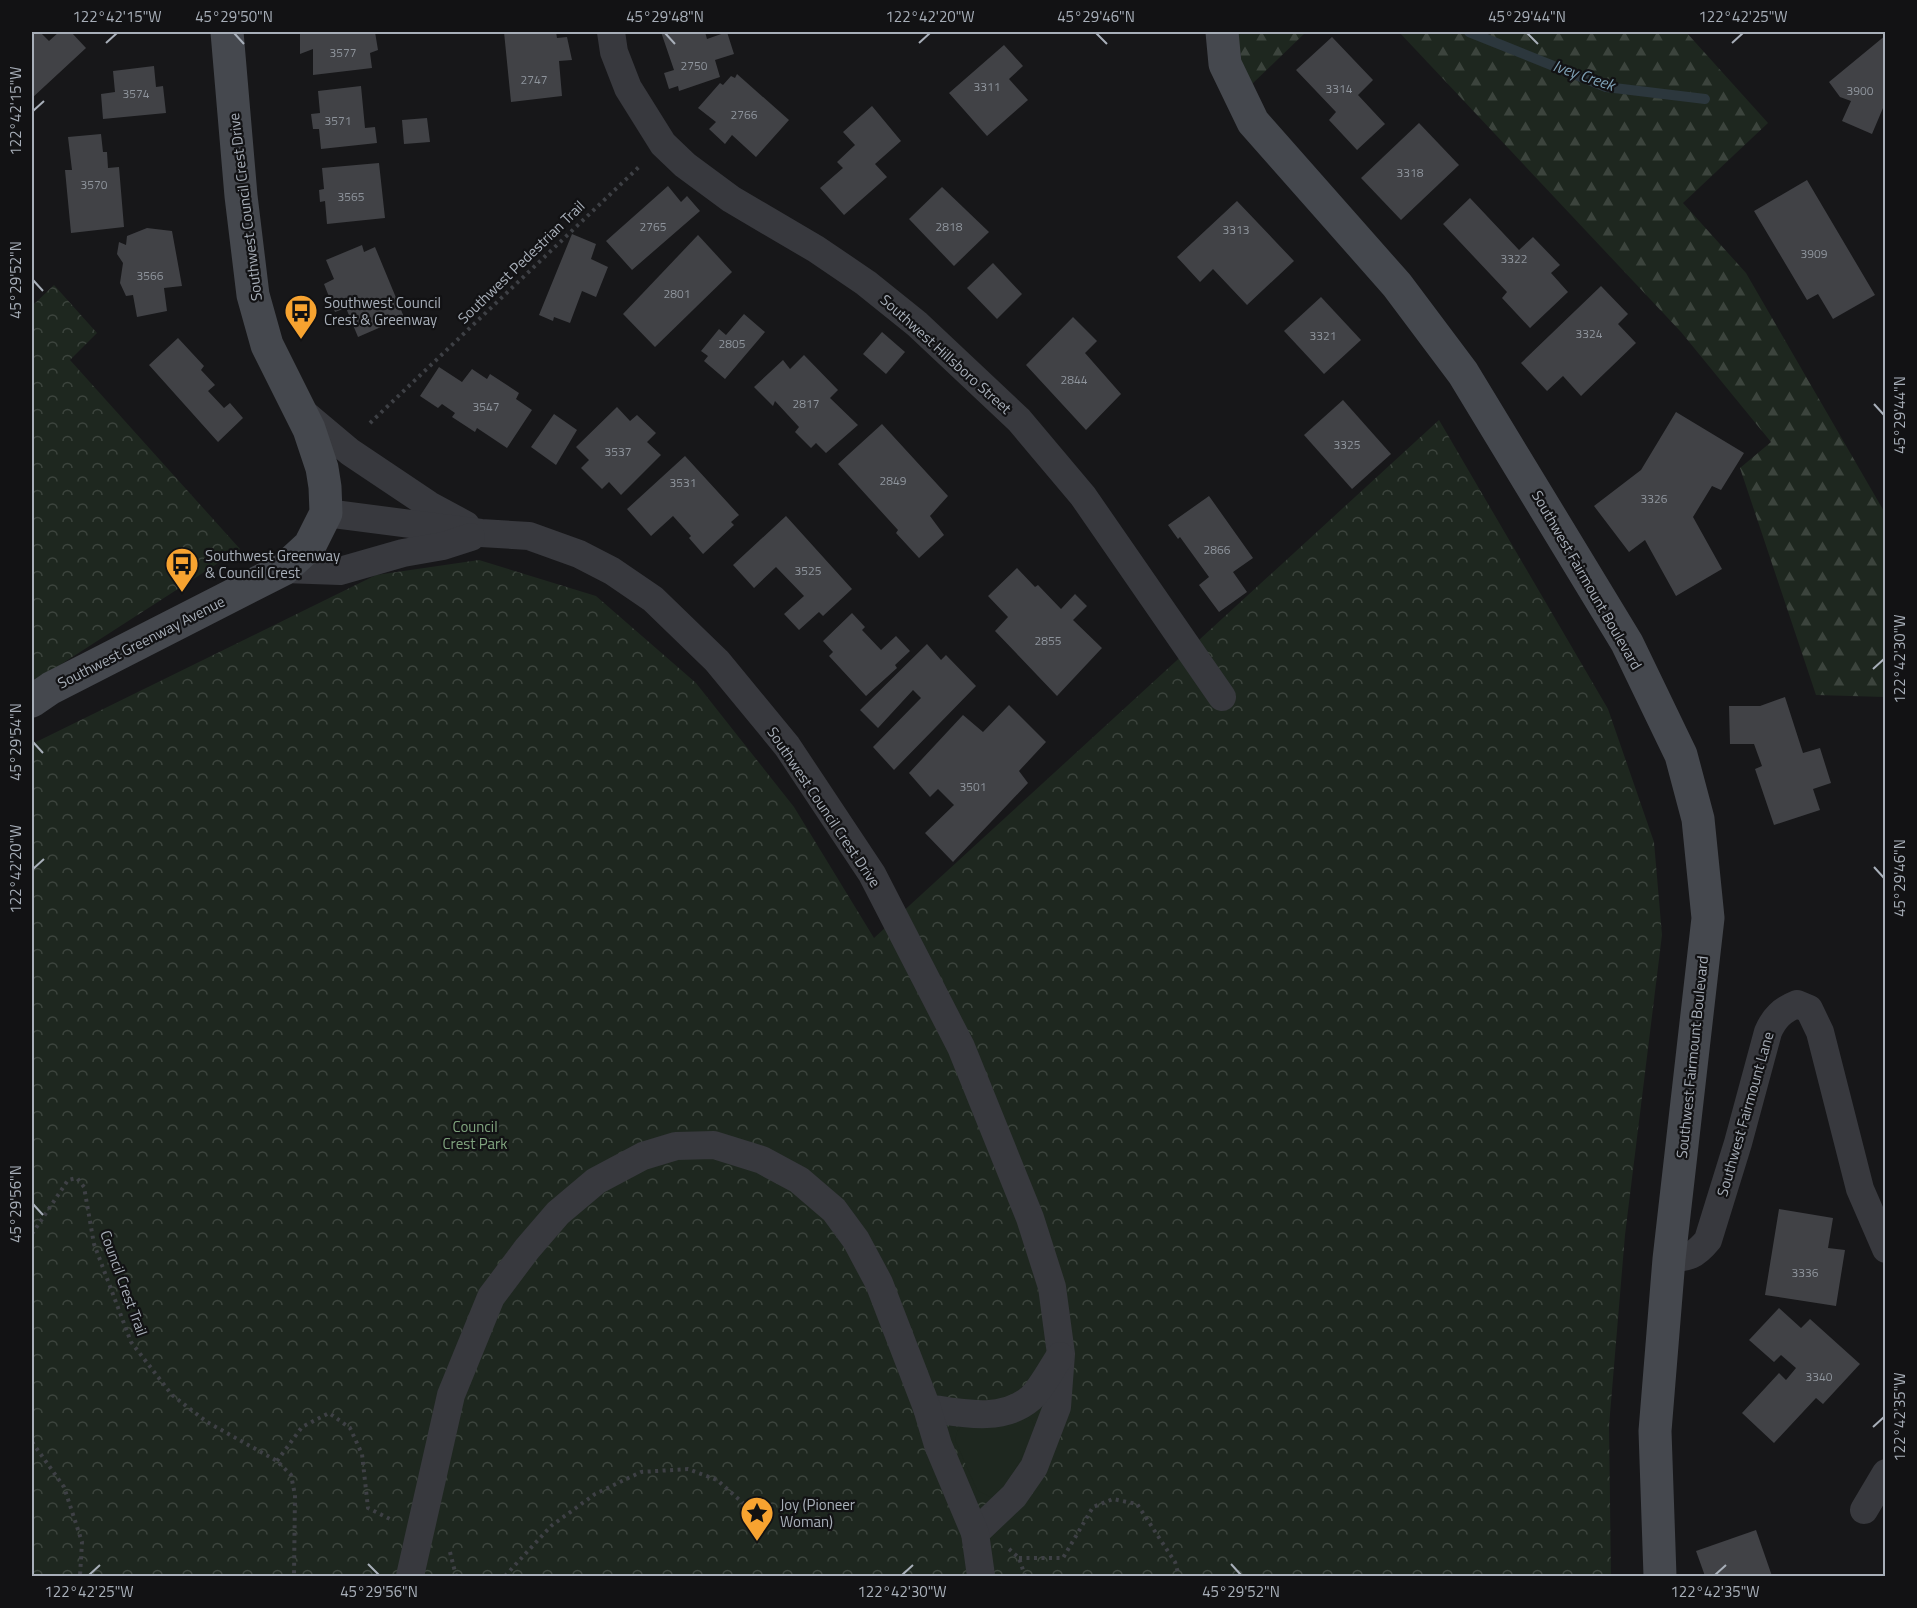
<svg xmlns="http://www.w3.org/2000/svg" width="1917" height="1608" viewBox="0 0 1917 1608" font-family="'Titillium Web',sans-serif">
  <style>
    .forest { fill: url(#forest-firs) }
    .park { fill: url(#park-crowns) }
    .garden { fill: #1e271f }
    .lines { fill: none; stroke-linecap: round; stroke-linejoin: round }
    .stream { stroke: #2c373d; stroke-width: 10 }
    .building { fill: #414246 }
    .path { stroke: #3e4045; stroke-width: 4; stroke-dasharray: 3 4.5; stroke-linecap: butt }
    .street { stroke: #38393e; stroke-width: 28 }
    .secondary { stroke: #45484e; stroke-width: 33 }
    .ticks { fill: none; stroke: #a8afb9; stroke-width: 2 }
    .labels { text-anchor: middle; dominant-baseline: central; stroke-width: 4.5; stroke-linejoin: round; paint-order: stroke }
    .number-label { font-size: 12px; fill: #8e949c }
    .street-label { font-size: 15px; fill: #a8afb9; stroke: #121214 }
    .poi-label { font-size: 15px; fill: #a8afb9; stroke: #121214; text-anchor: start }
    .park-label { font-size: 15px; fill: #80a57f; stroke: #121214 }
    .water-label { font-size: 16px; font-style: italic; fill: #7ea0b5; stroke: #121214 }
    .neatline { fill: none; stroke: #a8afb9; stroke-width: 2 }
    .ticks-label { font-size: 15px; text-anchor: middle; fill: #a8afb9 }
  </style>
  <defs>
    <pattern id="forest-firs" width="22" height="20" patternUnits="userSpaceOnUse" patternTransform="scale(1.5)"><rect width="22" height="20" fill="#1e271f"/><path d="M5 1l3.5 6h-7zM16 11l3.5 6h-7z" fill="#3c443d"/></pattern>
    <pattern id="park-crowns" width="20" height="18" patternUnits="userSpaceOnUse" patternTransform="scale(1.5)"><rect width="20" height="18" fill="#1e271f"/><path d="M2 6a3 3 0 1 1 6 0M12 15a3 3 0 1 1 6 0" fill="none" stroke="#3c443d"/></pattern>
  </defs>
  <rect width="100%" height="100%" fill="#171719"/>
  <!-- forest -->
  <g class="forest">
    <path d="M1237,32H1306L1250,86L1242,66Z"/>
    <path d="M1399,32H1686L1768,123L1683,203L1746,273L1885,513V697L1816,695L1740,468L1771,442L1681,332Z"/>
  </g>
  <!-- park -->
  <g class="park">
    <path d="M54,285L97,333L70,360L240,549L32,683V306Z"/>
    <path d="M1439,420L1608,709L1654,842L1662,935L1625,1235L1609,1426L1611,1576H32V745L36,742L376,575L479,560L596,596L696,683L794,807L874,938Z"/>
  </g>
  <!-- garden -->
  <path class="garden" d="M1023,1415L1031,1419L1035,1426L1031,1440L1003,1491L997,1497L988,1496L977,1490L955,1440L957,1432L963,1424Z"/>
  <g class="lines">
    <!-- stream -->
    <path class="stream" d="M1469,32L1606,87L1705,99"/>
  </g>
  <!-- building -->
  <g class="building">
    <path d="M36,32H40L49,41L59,32H71L86,48L32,98V36Z"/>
    <path d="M300,32H375L378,50L370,53L372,68L313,75V49L300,54Z"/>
    <path d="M504,32H556L557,38L567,37L572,60L559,61L562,96L511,102Z"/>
    <path d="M661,32H705L707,39L727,32L734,54L715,60L720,77L679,91L678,86L669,89L664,73L674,70Z"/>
    <path d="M1886,35V109L1883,108L1872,134L1842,121L1851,101L1840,97L1829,82Z"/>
    <path d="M1332,37L1373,80L1358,95L1385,124L1357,150L1329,120L1336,112L1296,70Z"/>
    <path d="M1004,45L1023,66L1009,79L1028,100L987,136L949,93Z"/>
    <path d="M154,66L156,87L163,86L166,113L103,119L101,94L115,92L113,71Z"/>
    <path d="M737,74L789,120L756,157L732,135L725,144L709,129L716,122L698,108L720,83L723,85L731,76L735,78Z"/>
    <path d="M361,86L365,128L375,127L377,143L321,149L319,129H313L311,114L320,113L318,91Z"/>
    <path d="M872,106L901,141L875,164L887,177L844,215L820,188L843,168L837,162L855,145L843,132Z"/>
    <path d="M427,118L430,142L404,144L402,120Z"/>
    <path d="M1419,123L1459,165L1401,220L1361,178Z"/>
    <path d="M101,134L103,152H107L108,168L119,167L124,227L71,233L65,170H72L68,137Z"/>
    <path d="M379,163L385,218L327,224L325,201L320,202L319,190L324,189L322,168Z"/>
    <path d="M1807,180L1875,295L1833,319L1818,294L1807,300L1754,211Z"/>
    <path d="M668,186L681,202L687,196L700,211L632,270L606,241Z"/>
    <path d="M942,187L989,232L954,266L909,219Z"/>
    <path d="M1470,198L1519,250L1533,237L1560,265L1551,273L1568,292L1530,328L1502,298L1507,292L1443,224Z"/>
    <path d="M1237,201L1294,261L1247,305L1213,269L1200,282L1177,257Z"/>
    <path d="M147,228L172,231L182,286L164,288L167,311L137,317L133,295L126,296L120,283L123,263L117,254L119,242L126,245L127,236Z"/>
    <path d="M572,234L596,244L591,259L608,267L596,297L582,291L570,323L554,317L553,321L539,315Z"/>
    <path d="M698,235L732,272L655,347L623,314Z"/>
    <path d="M362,245L364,252L375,247L404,317L358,337L346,308L335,312L324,284L334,279L326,260Z"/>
    <path d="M993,263L1022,294L997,319L967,288Z"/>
    <path d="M1601,286L1628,314L1618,324L1636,343L1581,396L1563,376L1547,391L1521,363Z"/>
    <path d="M1321,297L1361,340L1324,374L1284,331Z"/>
    <path d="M744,314L765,332L725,379L704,361L708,356L701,351L719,329L726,335Z"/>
    <path d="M1073,317L1097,341L1085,353L1121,394L1086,430L1026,365Z"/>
    <path d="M882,332L905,352L886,374L863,354Z"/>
    <path d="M178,338L204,366L201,370L215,385L208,391L224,408L230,403L243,418L218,442L149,365Z"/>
    <path d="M804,355L838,390L830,398L858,425L826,453L816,443L811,448L795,432L799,427L775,401L773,406L754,387L783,360L790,369Z"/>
    <path d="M439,367L462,382L472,369L487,379L490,374L519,393L516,399L532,410L507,448L477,428L475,432L452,417L455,413L442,404L438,408L420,396Z"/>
    <path d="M1343,400L1391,454L1352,489L1304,435Z"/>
    <path d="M617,407L630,421L637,415L656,433L647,442L661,455L621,495L609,482L602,489L581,468L589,460L576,447Z"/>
    <path d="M1676,412L1744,453L1721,490L1712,486L1693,517L1722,569L1676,596L1645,540L1629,552L1594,506L1641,470Z"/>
    <path d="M554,414L577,430L556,465L531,447Z"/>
    <path d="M882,424L948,496L930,516L944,535L919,558L896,533L898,530L838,464Z"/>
    <path d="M685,456L739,515L731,522L734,525L703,554L689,538L691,536L673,516L651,536L627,509Z"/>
    <path d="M1209,496L1253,558L1233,572L1247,592L1219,612L1199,585L1209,577L1180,537L1178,539L1168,525Z"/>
    <path d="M786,516L852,589L823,616L819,612L799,630L784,614L804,596L776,567L754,588L733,565Z"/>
    <path d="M1017,568L1035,587L1038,585L1061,609L1075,594L1087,606L1073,620L1102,648L1057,696L995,631L1008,617L988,596Z"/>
    <path d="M852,613L865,627L862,630L881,650L896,636L910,651L895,665L897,668L866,696L829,656L833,652L823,641Z"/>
    <path d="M927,644L941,660L946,655L976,686L894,770L873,747L921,698L913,690L878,728L860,710Z"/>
    <path d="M1785,697L1803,753L1820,748L1831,783L1813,789L1820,810L1774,825L1755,769L1762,766L1754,744H1730L1729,706H1760Z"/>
    <path d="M1009,705L1046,742L1019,771L1028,783L953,862L925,833L954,805L938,789L930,797L909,773L963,715L983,732Z"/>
    <path d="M1779,1209L1833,1218L1828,1248L1845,1250L1836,1306L1765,1295Z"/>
    <path d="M1779,1308L1801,1328L1810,1319L1860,1364L1823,1404L1816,1398L1774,1443L1742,1413L1779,1373L1786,1380L1796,1368L1781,1355L1774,1362L1749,1340Z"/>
    <path d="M1756,1530L1772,1576H1705L1696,1551Z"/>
  </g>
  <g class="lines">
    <!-- path -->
    <g class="path">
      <path d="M370,423L641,165"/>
      <path d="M32,1234L68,1180L77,1178L84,1187L94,1244L131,1342L172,1395L207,1422L277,1461L291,1475L295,1495L294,1576"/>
      <path d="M32,1442L64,1487L82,1542L80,1576"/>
      <path d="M277,1461L302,1427L329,1413L350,1428L362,1454L368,1508L390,1519"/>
      <path d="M1009,1549L1019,1558L1025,1576"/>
      <path d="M450,1552L456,1576"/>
      <path d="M1019,1558H1063L1093,1507L1113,1499L1137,1504L1175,1562L1179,1576"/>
      <path d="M505,1576L551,1526L595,1494L641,1472L688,1469L717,1480L744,1504L759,1534"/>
    </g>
    <!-- street -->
    <g class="street">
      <path d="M611,32L614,52L628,88L663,144L685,165L731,199L816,249L866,283L917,324L1019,420L1083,496L1222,697"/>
      <path d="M300,410L350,452L429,505L466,525"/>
      <path d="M326,513L481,533L529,536L579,554L612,571L653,599L717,661L787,746L872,874L961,1047L1030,1218L1052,1287L1061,1354L1057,1407L1034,1467L1014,1496L975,1533"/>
      <path d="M284,569L340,571L403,553L443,546L471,537"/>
      <path d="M1669,1259C1689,1257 1695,1256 1708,1240L1738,1143L1768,1032C1774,1018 1782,1010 1797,1004L1809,1009L1820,1032L1860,1189L1886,1249"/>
      <path d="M927,1408C961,1413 1002,1423 1031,1398C1041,1389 1052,1368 1060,1356"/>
      <path d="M1864,1510L1886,1473"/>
      <path d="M410,1576L451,1395L491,1297L527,1249L558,1213L596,1181L643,1156L676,1146L714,1145L762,1160L799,1180L834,1210L856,1240L879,1283L927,1408L938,1445L975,1533L981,1576"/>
    </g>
    <!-- secondary -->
    <g class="secondary">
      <path d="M1222,32L1225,64L1253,122L1397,285L1463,373L1627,643L1681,755L1698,819L1708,918L1669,1259L1655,1431L1660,1576"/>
      <path d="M32,701L51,688L284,569L310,545L326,513L325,487L322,468L309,429L267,345L253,295L241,196L227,32"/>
    </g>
  </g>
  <!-- ticks -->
  <path class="ticks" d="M234,33L244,44M665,33L675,44M1096,33L1107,44M1527,33L1538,44M106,43L117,33M919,43L930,33M1732,43L1743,33M33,111L44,101M33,280L43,291M1874,404L1884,415M1873,669L1884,659M33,742L43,753M1874,867L1884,878M33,869L44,859M33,1204L43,1215M1873,1427L1884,1417M368,1564L379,1575M1231,1564L1241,1575M89,1575L100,1565M902,1575L913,1565M1715,1575L1726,1565"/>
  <!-- icons -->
  <defs>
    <symbol id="bus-pin" viewBox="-11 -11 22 30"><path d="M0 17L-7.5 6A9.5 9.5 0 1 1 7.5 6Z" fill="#f7a330" stroke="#121214"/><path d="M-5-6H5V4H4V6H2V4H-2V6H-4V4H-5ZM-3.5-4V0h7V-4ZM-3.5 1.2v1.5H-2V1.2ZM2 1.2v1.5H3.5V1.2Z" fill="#111"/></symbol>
    <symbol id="sight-pin" viewBox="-11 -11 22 30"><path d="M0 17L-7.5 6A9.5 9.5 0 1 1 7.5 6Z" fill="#f7a330" stroke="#121214"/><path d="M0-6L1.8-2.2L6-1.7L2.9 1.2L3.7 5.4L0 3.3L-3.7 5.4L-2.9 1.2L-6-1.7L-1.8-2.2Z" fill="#111"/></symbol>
  </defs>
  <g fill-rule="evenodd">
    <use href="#bus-pin" x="282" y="292" width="38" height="52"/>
    <use href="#bus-pin" x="163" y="545" width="38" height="52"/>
    <use href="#sight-pin" x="738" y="1494" width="38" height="52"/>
  </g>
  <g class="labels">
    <!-- number labels -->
    <g class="number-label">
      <text x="343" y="52">3577</text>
      <text x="694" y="65">2750</text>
      <text x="534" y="79">2747</text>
      <text x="987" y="86">3311</text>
      <text x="1339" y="88">3314</text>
      <text x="1860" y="90">3900</text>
      <text x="136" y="93">3574</text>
      <text x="744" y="114">2766</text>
      <text x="338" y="120">3571</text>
      <text x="1410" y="172">3318</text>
      <text x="94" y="184">3570</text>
      <text x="351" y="196">3565</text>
      <text x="653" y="226">2765</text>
      <text x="949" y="226">2818</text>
      <text x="1236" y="229">3313</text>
      <text x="1814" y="253">3909</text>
      <text x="1514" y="258">3322</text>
      <text x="150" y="275">3566</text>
      <text x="677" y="293">2801</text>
      <text x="1589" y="333">3324</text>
      <text x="1323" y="335">3321</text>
      <text x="732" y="343">2805</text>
      <text x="1074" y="379">2844</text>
      <text x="806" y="403">2817</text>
      <text x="486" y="406">3547</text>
      <text x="1347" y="444">3325</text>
      <text x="618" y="451">3537</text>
      <text x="893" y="480">2849</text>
      <text x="683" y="482">3531</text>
      <text x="1654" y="498">3326</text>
      <text x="1217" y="549">2866</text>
      <text x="808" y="570">3525</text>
      <text x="1048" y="640">2855</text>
      <text x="973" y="786">3501</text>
      <text x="1805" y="1272">3336</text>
      <text x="1819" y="1376">3340</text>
    </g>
    <!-- street labels -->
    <g class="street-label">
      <text transform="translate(245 207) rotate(-97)">Southwest Council Crest Drive</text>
      <text transform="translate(521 262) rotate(-44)">Southwest Pedestrian Trail</text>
      <text transform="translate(946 354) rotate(42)">Southwest Hillsboro Street</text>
      <text transform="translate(1587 580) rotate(60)">Southwest Fairmount Boulevard</text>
      <text transform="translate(141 642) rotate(-27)">Southwest Greenway Avenue</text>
      <text transform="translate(824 807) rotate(56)">Southwest Council Crest Drive</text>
      <text transform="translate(1692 1057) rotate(-84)">Southwest Fairmount Boulevard</text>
      <text transform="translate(1745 1114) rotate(-74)">Southwest Fairmount Lane</text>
      <text transform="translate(124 1283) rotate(70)">Council Crest Trail</text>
    </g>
    <!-- poi labels -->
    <g class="poi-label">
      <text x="324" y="302">Southwest Council<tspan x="324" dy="17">Crest &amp; Greenway</tspan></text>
      <text x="205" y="555">Southwest Greenway<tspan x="205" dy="17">&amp; Council Crest</tspan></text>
      <text x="780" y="1504">Joy (Pioneer<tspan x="780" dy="17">Woman)</tspan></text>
    </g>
    <!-- park labels -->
    <g class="park-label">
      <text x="475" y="1126">Council<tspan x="475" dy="17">Crest Park</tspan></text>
    </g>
    <!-- water labels -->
    <g class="water-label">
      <text transform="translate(1584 75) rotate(19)">Ivey Creek</text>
    </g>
  </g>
  <!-- border -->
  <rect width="1917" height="1608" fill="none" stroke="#121214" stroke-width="66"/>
  <rect x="33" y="33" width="1851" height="1542" class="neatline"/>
  <g class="ticks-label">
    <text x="117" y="22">122°42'15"W</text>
    <text x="234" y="22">45°29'50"N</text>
    <text x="665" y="22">45°29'48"N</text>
    <text x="930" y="22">122°42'20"W</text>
    <text x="1096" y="22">45°29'46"N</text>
    <text x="1527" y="22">45°29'44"N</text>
    <text x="1743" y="22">122°42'25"W</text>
    <text transform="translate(16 111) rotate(-90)" y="5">122°42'15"W</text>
    <text transform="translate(16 280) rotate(-90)" y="5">45°29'52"N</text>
    <text transform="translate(1900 415) rotate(-90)" y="5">45°29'44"N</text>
    <text transform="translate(1900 659) rotate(-90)" y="5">122°42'30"W</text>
    <text transform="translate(16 742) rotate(-90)" y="5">45°29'54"N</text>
    <text transform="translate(16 869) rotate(-90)" y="5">122°42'20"W</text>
    <text transform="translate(1900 878) rotate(-90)" y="5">45°29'46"N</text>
    <text transform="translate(16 1204) rotate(-90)" y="5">45°29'56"N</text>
    <text transform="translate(1900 1417) rotate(-90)" y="5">122°42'35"W</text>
    <text x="89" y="1597">122°42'25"W</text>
    <text x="379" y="1597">45°29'56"N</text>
    <text x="902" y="1597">122°42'30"W</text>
    <text x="1241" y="1597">45°29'52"N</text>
    <text x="1715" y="1597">122°42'35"W</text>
  </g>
</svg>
